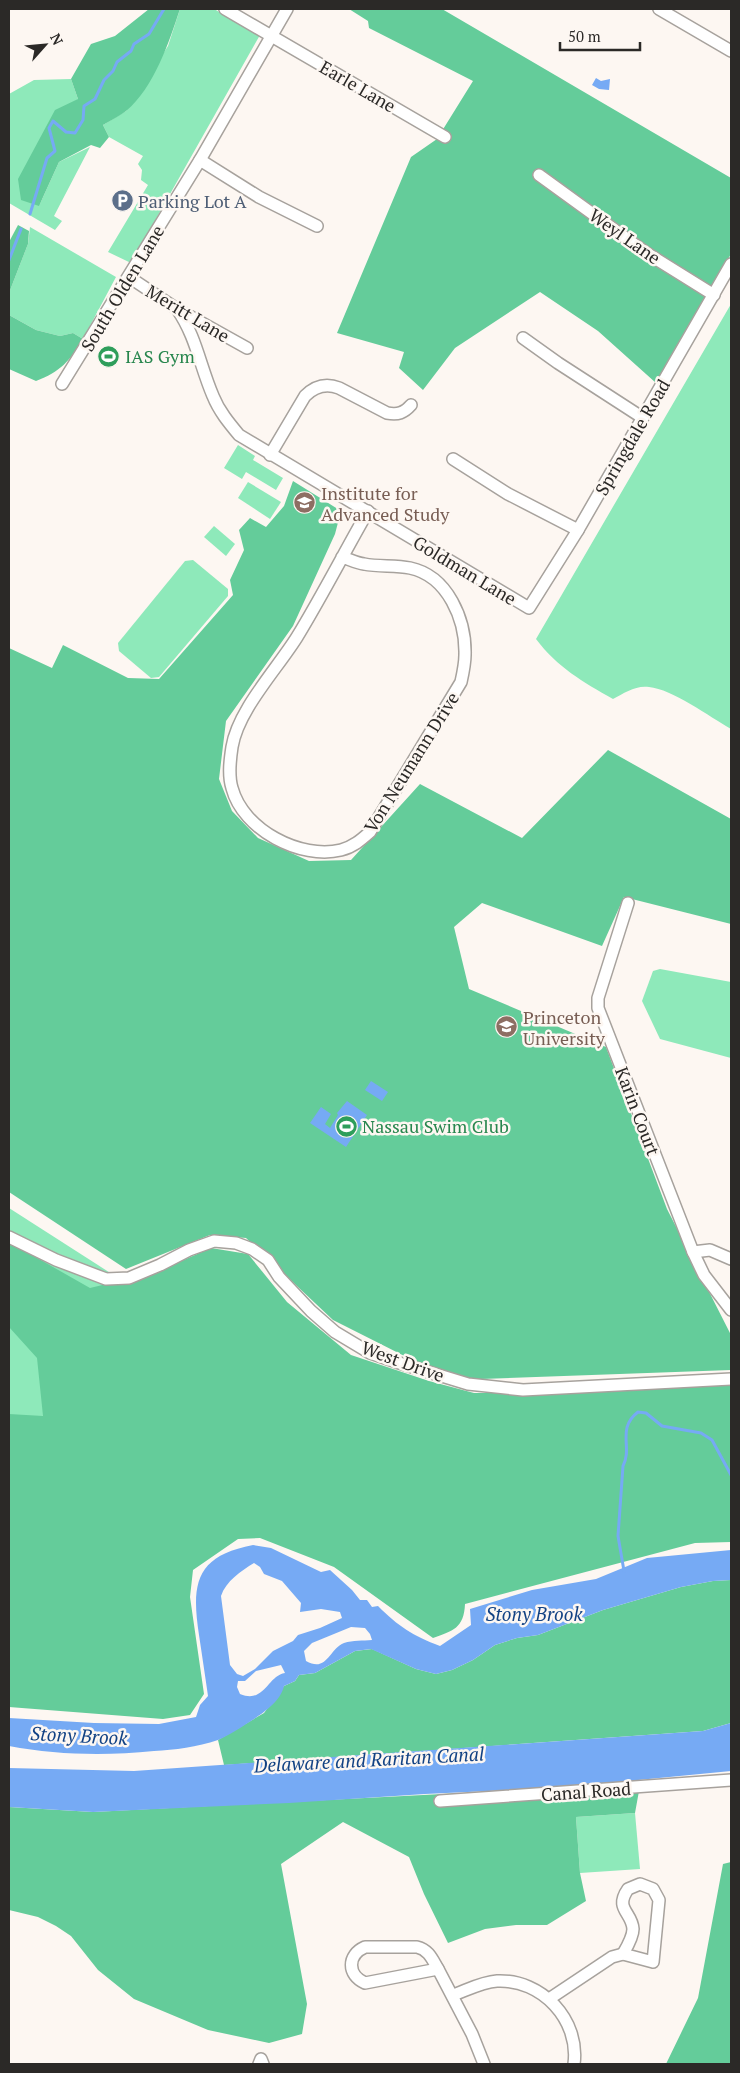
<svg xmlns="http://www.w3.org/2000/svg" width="740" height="2073" viewBox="0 0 740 2073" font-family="'PT Serif',serif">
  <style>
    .green { fill: #8ee9ba }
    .forest { fill: #64cc9a }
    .water { fill: #76aaf4; fill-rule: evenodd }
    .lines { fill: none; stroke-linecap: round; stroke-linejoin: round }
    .stream { stroke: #76aaf4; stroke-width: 3 }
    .minor-casing { stroke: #a7a29d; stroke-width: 14 }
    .minor { stroke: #fff; stroke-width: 11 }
    .labels { text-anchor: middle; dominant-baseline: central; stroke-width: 5; stroke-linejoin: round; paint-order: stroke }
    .street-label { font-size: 18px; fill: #2b2927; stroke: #fdf7f2 }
    .service-label { font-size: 18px; fill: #4e5e75; stroke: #fdf7f2; text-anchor: start }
    .leisure-label { font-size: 18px; fill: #27864d; stroke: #fdf7f2; text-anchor: start }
    .education-label { font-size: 18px; fill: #785e54; stroke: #fdf7f2; text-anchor: start }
    .water-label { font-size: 19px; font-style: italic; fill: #124284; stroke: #fdf7f2 }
  </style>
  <rect width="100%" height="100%" fill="#fdf7f2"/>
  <!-- green -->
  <g class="green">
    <path d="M180,9H214L260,35L131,263L108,252L148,185L141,180L142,170L138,164L143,156L109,137L103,125L126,111L168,46Z"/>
    <path d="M71,79L78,99L39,206L59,162L90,147L54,216L62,221L55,230L9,203V94L34,80Z"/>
    <path d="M30,227L116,277L83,339L73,333L60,336L36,330L9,315V293L28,244Z"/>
    <path d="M731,304V729C710,717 672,689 649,687C636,685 624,693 613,699C583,682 557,667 536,639Z"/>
    <path d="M238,445L255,456L253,460L283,478L276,490L246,472L242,479L224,468Z"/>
    <path d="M248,482L281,502L270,519L238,498Z"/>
    <path d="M214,526L235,544L226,556L204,537Z"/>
    <path d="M193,560L228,589V596L159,677L151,678L119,651L118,643L185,561Z"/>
    <path d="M660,969L731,982V1058L660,1039L642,1001L653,971Z"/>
    <path d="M9,1208L126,1283L9,1470Z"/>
    <path d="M635,1813L640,1869L580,1873L576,1817Z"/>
  </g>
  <!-- forest -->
  <g class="forest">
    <path d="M149,9H180C169,42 154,88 126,111C120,116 111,120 103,125L109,137L100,148L91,145L59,162L39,206L21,200L18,179L55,110L78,99L71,79L91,44L115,36Z"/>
    <path d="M349,9H442L731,178V254L656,383L598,331L540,292L455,348L423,390L399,368L404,352L337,333L411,157L437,139L473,81L369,28L368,21Z"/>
    <path d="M18,225L29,231L28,244L9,293V242Z"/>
    <path d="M9,315L36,330L60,336L73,333L83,339C70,361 60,372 36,381L9,369Z"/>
    <path d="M293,481L341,511L335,534L293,626L226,721L219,779L232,811L258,838L309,861L351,860L420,784L522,838L608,750L731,819V924L624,897L602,946L482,903L454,927L469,989L606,1047L667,1209L731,1335V1370L452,1380L333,1320L246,1238L210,1235L126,1269L9,1192V648L52,668L63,645L128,678L159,679L233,595L230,580L244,550L239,530L250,518L266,527L284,506Z"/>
    <path d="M9,1242L90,1288L156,1272L211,1248L248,1254L287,1302L351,1355L429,1381L474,1393L589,1392L731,1384V1542L695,1543L465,1604C464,1628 453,1631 433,1638L334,1567L260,1538L238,1539L193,1570L190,1597L204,1694L190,1715L163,1719L9,1707V1414L43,1416L37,1358L9,1327Z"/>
    <path d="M731,1580V1723L703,1731L224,1765L218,1740L264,1713L284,1686L295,1681L299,1675L315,1673L355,1651L372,1649L416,1669L436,1674L452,1670L473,1660L495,1645L517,1638L538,1635L603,1610L681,1587L713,1581Z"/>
    <path d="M641,1780L635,1813L576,1817L580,1873L586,1901L547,1925H516L485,1929L448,1943L424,1894L409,1857L343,1822L281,1864L307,2004L302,2034L269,2043L208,2030L134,1999L98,1970L71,1936L56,1926L38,1917L9,1910V1807L93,1812L556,1788Z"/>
    <path d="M731,1862V2064H666L698,1998L723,1864Z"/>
  </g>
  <!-- water -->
  <g class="water">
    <path d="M596,78L601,81L610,79L609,90L599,89L592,85Z"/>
    <path d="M371,1081L388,1092L382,1101L365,1090Z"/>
    <path d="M347,1101L367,1115L346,1147L310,1123L321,1107L331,1114L325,1124L330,1128L338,1115L337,1113Z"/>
    <path d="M253,1545L271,1548L321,1572L330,1570L352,1590L360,1600H367L372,1607L378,1606C398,1626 413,1636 440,1646L471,1625L470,1609L532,1590L596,1579L647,1558L731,1550V1580L713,1581L681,1587L603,1610L538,1635L517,1638L495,1645L473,1660L452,1670L436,1674L416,1669L371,1649L355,1651L315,1673L299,1675L295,1681L284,1686C281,1700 266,1711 254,1719C243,1726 230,1735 218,1740C197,1747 175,1750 154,1751C105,1756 57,1755 9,1746V1718L94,1723L159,1724L196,1717L200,1705L208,1696C205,1675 202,1655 199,1635C191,1583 196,1556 253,1545ZM254,1563L260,1567L264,1574L282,1581L301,1603L300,1612L321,1609L340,1612L342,1618L320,1628L298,1635L293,1641L273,1651L255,1669L243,1676L237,1674L230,1665L221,1596C226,1581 241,1571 254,1563ZM351,1627L365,1628L370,1634L372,1640C363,1641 353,1640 344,1643C329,1649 327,1673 306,1661L304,1651L312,1643ZM281,1665L285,1673C267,1676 265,1704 240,1694L237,1687L238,1681H245L256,1671Z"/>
    <path d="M731,1723V1771L556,1788L425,1794L289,1803L93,1812L9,1807V1768L134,1771L703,1731Z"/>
  </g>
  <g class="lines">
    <!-- stream -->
    <g class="stream">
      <path d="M30,214L47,158L55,151L49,128L53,121L66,132L75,133L83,120L84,106L95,99L104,80L113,71L117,62L131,51L134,44L149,34L164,9"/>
      <path d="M9,260L21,229"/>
      <path d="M624,1571L618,1536L623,1466C633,1447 616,1429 638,1412L646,1413L662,1426L701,1433L712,1440L731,1475"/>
    </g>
    <defs>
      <g id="minor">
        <path d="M225,9L445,137"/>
        <path d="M659,9L731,51"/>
        <path d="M200,160L259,197L317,226"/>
        <path d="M539,175L645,252L714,295"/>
        <path d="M129,277L177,309L247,348"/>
        <path d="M177,309C196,336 200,366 213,396C219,411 229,423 239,435L529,608L578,530L731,264"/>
        <path d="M523,338L558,363L643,418"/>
        <path d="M62,384L200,160L287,9"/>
        <path d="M270,455L305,396C315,386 326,383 339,388L387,413C398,415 404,413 411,405"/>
        <path d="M453,459L508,494L578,530"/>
        <path d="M342,557C349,559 356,563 364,564C379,567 395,565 410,568C448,576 466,620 465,655C465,664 463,673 461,682L370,832C361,840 353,847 341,850C301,860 243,830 232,788C228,775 230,760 232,747C238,710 277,669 297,637C322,596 344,553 368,511"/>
        <path d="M628,903L598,998V1008L693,1252L704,1275L731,1310"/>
        <path d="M9,1237L56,1260L106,1279L129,1278L160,1265L189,1250L214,1241L236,1243L252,1249L268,1260L279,1277L311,1311L335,1332L370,1353L396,1362L468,1384L523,1390L731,1379"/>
        <path d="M693,1252L710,1250L731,1259"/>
        <path d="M440,1801L731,1780"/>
        <path d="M640,1884L653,1889L659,1900L653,1962L623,1954C627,1947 633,1937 633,1929C632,1912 614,1909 628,1889Z"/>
        <path d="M365,1947H417C429,1950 432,1959 438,1969L365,1983C347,1975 347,1955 365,1947Z"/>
        <path d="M438,1969L472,2034L484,2064"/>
        <path d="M453,1995C467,1990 482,1982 497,1981C542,1979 580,2020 574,2064"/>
        <path d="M549,1999L612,1957L623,1954"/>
        <path d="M259,2064L261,2059L263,2064"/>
      </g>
    </defs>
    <!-- minor casing -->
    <use href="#minor" class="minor-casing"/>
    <!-- minor -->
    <use href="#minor" class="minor"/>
  </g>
  <!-- icons -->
  <defs>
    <symbol id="parking-disc" viewBox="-11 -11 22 22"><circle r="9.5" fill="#5c6f8a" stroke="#fdf7f2"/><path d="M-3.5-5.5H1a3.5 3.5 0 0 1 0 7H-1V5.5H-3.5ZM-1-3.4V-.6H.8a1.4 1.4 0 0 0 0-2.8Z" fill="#fff"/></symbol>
    <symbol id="stadium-disc" viewBox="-11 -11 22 22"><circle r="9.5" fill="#2e9e5b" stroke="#fdf7f2"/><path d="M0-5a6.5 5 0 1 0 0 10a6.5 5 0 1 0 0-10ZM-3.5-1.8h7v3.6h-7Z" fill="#fff"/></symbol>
    <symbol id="university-disc" viewBox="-11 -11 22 22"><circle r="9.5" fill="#8d6e63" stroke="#fdf7f2"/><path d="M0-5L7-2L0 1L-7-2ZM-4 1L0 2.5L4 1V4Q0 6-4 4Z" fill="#fff"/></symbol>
  </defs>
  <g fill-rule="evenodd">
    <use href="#parking-disc" x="110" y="188" width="25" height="25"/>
    <use href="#stadium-disc" x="96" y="344" width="25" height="25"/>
    <use href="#university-disc" x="292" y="490" width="25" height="25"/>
    <use href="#university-disc" x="494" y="1014" width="25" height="25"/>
    <use href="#stadium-disc" x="334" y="1114" width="25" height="25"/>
  </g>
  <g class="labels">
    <!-- street labels -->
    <g class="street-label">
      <text transform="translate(358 86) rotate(30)">Earle Lane</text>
      <text transform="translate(625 236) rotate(35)">Weyl Lane</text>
      <text transform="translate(122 288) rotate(-59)">South Olden Lane</text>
      <text transform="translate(188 313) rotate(31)">Meritt Lane</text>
      <text transform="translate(632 437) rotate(-60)">Springdale Road</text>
      <text transform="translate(465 570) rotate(31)">Goldman Lane</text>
      <text transform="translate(411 762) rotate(-58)">Von Neumann Drive</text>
      <text transform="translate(638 1111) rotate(69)">Karin Court</text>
      <text transform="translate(403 1361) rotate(20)">West Drive</text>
      <text transform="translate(586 1791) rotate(-4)">Canal Road</text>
    </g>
    <!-- service labels -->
    <g class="service-label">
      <text x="138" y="201">Parking Lot A</text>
    </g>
    <!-- leisure labels -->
    <g class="leisure-label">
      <text x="125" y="356">IAS Gym</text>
      <text x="362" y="1126">Nassau Swim Club</text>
    </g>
    <!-- education labels -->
    <g class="education-label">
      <text x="321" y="493">Institute for<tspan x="321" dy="21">Advanced Study</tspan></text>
      <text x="523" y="1017">Princeton<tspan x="523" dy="21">University</tspan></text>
    </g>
    <!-- water labels -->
    <g class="water-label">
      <text x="534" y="1613">Stony Brook</text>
      <text transform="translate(79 1735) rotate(3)">Stony Brook</text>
      <text transform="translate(369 1759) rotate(-3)">Delaware and Raritan Canal</text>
    </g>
  </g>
  <!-- border -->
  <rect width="740" height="2073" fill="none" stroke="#2b2927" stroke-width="20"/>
  <!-- north arrow -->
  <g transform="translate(45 45) rotate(63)" stroke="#fdf7f2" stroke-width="4" paint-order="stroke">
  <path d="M0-4L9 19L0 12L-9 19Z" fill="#2b2927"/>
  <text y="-8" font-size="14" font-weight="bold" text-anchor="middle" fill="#2b2927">N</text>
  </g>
  <!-- scale -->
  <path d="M560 42v8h80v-8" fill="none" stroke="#2b2927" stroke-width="2.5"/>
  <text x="568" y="42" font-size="15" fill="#2b2927" stroke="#fdf7f2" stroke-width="4" paint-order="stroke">50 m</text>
</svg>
